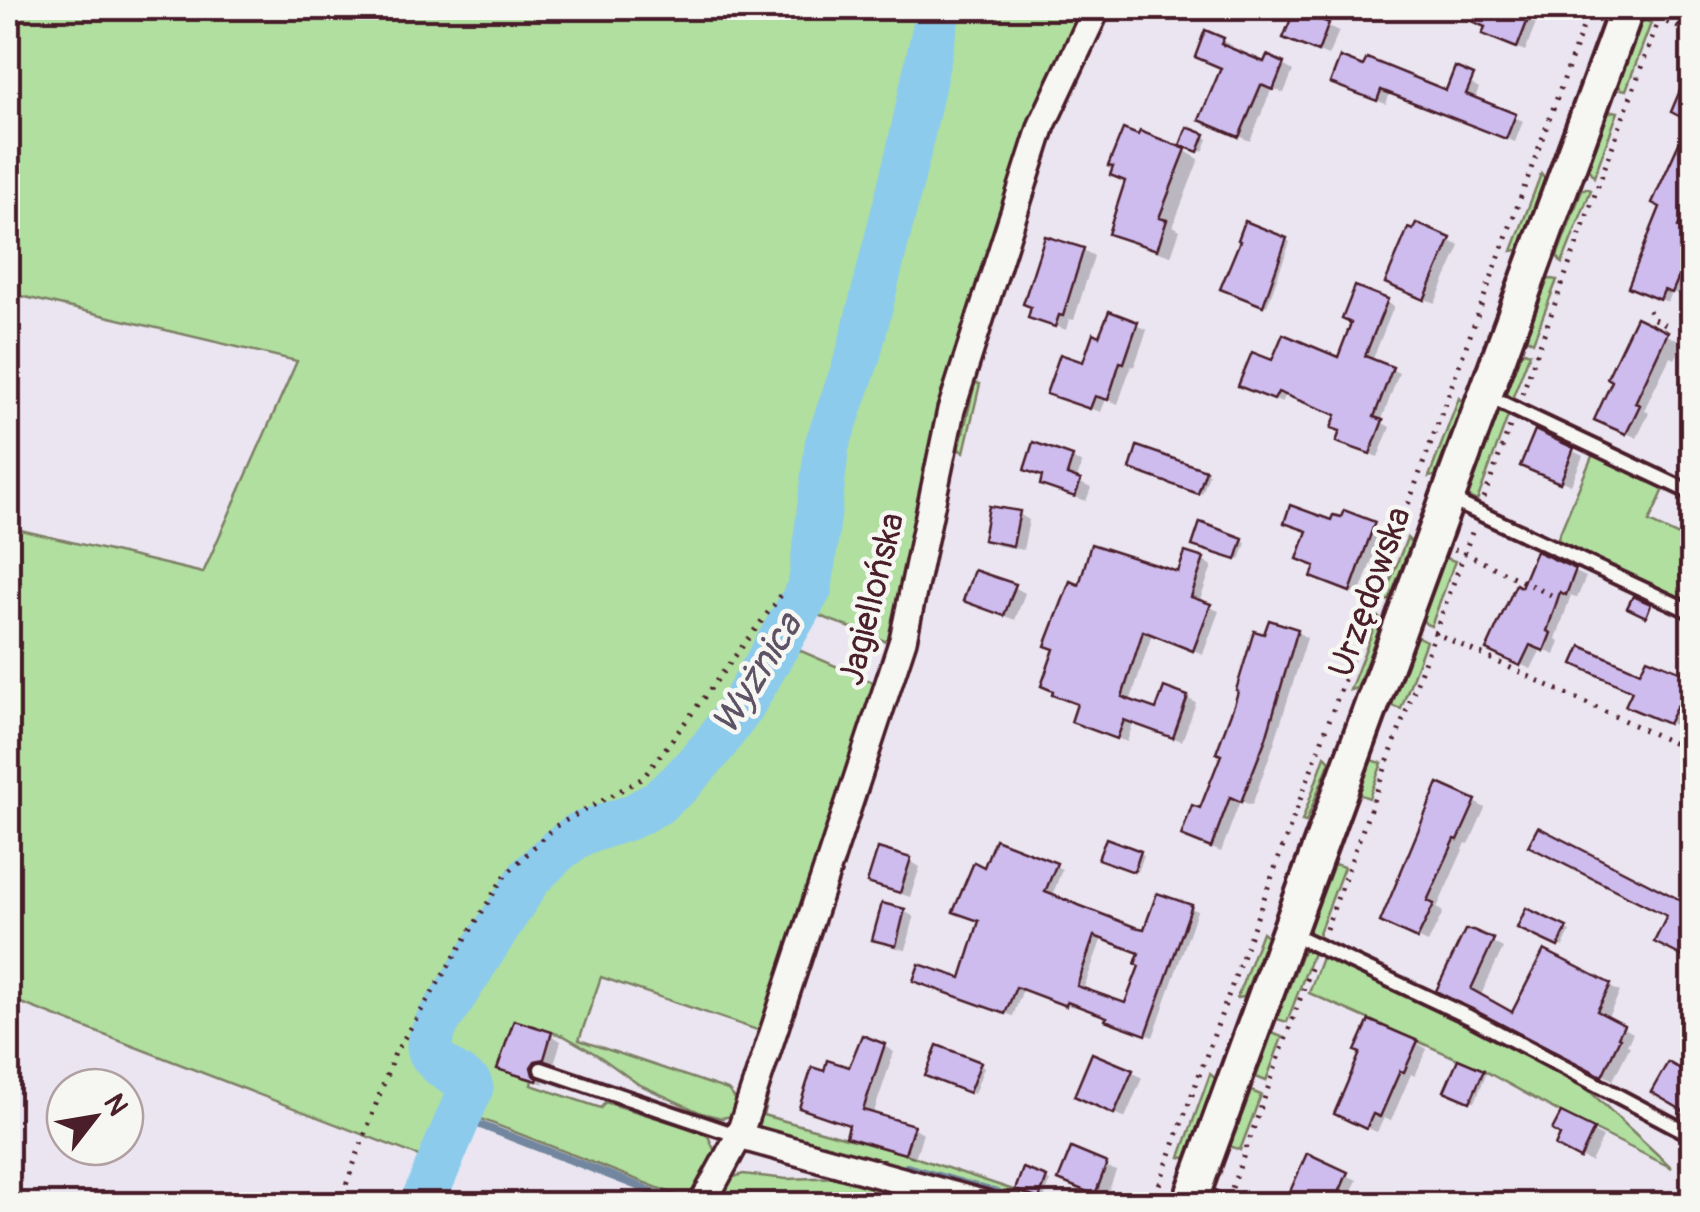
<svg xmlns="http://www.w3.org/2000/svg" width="1700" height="1212" viewBox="0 0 1700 1212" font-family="Pangolin,sans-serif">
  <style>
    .green { fill: #b0df9f; stroke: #7d7f65; stroke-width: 2.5 }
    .shadow { fill: #0003; fill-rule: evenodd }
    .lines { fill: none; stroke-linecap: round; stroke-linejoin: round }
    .stream { stroke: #72869f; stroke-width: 8 }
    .river { stroke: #8dcbed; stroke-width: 45 }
    .building { fill: #cdbced; stroke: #4a1f2b; stroke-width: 2.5; fill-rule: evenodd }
    .service-casing { stroke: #4a1f2b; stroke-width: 20 }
    .minor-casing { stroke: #4a1f2b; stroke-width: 32 }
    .tertiary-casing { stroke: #4a1f2b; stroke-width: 40 }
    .path { stroke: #4a1f2b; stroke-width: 5; stroke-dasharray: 2.5 8; stroke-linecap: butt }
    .service { stroke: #f6f6f2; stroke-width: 12 }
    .minor { stroke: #f6f6f2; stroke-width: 25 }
    .tertiary { stroke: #f6f6f2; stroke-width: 32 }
    .labels { text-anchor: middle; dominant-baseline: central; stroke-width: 9; stroke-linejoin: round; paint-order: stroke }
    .street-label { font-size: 35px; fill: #4a1f2b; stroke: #f6f6f2 }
    .water-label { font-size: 38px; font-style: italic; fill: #5e5365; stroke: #f6f6f2 }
  </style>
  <rect width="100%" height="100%" fill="#eae5f0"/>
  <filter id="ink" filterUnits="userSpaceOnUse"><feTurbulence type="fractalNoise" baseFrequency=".01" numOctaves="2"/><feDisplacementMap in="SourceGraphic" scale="20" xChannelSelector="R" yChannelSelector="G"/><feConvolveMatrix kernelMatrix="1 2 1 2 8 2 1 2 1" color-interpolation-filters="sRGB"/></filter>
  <g filter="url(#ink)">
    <!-- green -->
    <g class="green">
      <path d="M8,8H1087L1047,92L895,645L805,610L787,645L884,687L766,1033L601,977L579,1040L728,1090L738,1102L737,1111L731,1116L722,1118L701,1113L638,1084L599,1056L564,1036L515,1021L498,1069L532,1080L531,1085L601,1108L605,1102L693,1129L708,1136L716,1154L696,1201L681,1197L471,1115L447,1167L8,998V720L11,714L8,694V527L203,573L297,361L8,293Z"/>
      <path d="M1646,21L1651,23L1626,90L1621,89L1618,84L1641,22Z"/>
      <path d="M1613,111L1618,112L1594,177L1588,169L1608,113Z"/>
      <path d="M1541,174L1545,179L1518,250L1512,251Z"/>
      <path d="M1586,188L1591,190L1562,263L1557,256L1582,190Z"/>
      <path d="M1551,279L1557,280L1533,342L1526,338V333L1547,280Z"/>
      <path d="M1524,351L1530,353L1512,399L1504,392L1519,355Z"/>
      <path d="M975,383L980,384L964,452L959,450Z"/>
      <path d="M1459,398L1463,403L1435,476L1429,477Z"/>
      <path d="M1501,411L1508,416L1477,501L1469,497L1468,492L1496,414Z"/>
      <path d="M1593,454L1665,487L1649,522L1692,542V603L1557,540Z"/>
      <path d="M1407,538L1411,542L1390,599L1386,601L1383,600Z"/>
      <path d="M1445,558L1455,561L1431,626L1426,624L1422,619Z"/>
      <path d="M1378,617L1382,621L1357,688L1350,690Z"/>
      <path d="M1416,636L1426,641L1401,709L1390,705Z"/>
      <path d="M1325,756L1330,761L1306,822L1302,821Z"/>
      <path d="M1371,760L1382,763L1369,798L1358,794Z"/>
      <path d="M1334,864L1344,867L1317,938L1307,934Z"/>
      <path d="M1262,932L1267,936L1244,997L1237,998Z"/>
      <path d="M1303,950L1313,953L1287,1022L1277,1019Z"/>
      <path d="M1323,955L1548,1064L1582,1084L1672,1168L1561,1113L1483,1070L1309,993Z"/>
      <path d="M1272,1033L1282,1037L1266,1081L1256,1077Z"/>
      <path d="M776,1065L763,1115L905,1154L1056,1204H1012L849,1162L759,1129L757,1120L769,1070Z"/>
      <path d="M1210,1074L1216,1079L1188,1156L1185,1158L1180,1157Z"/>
      <path d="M1251,1091L1261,1095L1240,1150L1230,1146Z"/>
      <path d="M743,1174L787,1179L842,1177L955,1204H732L717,1201L728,1179Z"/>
    </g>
    <!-- shadow -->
    <g class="shadow">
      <path d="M1445,8H1538L1532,22L1536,24L1525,51L1493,37L1487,26Z"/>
      <path d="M1304,15L1339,31L1328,56L1296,43Z"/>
      <path d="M1207,34L1233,46L1231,50L1265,65H1283L1293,71L1284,93L1272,88L1250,141L1212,125L1224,68Z"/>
      <path d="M1365,70L1448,93L1470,83L1479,88L1474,100L1523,121L1515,142L1390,93L1386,104L1341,87Z"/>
      <path d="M1204,136L1208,139L1203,152L1187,146Z"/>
      <path d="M1139,139L1185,151L1199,159L1173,226L1180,230L1171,256L1125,241L1111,233Z"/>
      <path d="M1680,146L1692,152V214L1684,233L1692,237V285L1686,282L1680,295L1672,292L1668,302L1638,290Z"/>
      <path d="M1047,239L1083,250L1094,256L1074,320L1069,319L1066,330L1031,316Z"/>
      <path d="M1286,240L1290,242L1267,306L1228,291Z"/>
      <path d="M1450,241L1460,246L1435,303L1398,288Z"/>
      <path d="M1357,289L1394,306L1372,361L1399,373L1381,422L1390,427L1378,457L1347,445L1339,415L1286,394L1282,403L1248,389L1274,363L1340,361L1354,323Z"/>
      <path d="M1110,314L1147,330L1134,367L1131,366L1118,404L1106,399L1101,412L1059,398L1101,339Z"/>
      <path d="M1637,320L1683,343L1675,359L1670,357L1644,410L1649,413L1637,438L1608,424Z"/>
      <path d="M1537,433L1583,456L1571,485L1530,468Z"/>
      <path d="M1072,458L1082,464L1076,481L1091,488L1086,501L1053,490L1043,484L1045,478L1027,469Z"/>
      <path d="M1137,470L1205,472L1209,474L1202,494Z"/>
      <path d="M1019,514L1029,520L1023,550L996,545L986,539Z"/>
      <path d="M1345,514L1383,530L1359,595L1323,581L1309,532L1296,527L1343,520Z"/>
      <path d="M1202,526L1246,543L1240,560L1199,547Z"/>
      <path d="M1537,554L1586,577L1577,598L1571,595L1556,639L1560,641L1555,655L1541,649L1531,669L1499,655Z"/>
      <path d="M1203,561L1212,566L1199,603L1219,611L1203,654L1152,634L1130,702L1157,712L1187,698L1196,703L1182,741L1133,723L1127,742L1074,721L1079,705L1080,588L1179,575Z"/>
      <path d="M1014,587L1025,593L1015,620L966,600Z"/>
      <path d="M1297,632L1307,638L1274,744L1252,805L1240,801L1221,852L1194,841L1202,811L1266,637Z"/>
      <path d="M1678,672L1692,679V712L1684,708L1675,725L1634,708L1635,690L1641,675Z"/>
      <path d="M1475,802L1485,808L1469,844L1466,843L1437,908L1443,912L1428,943L1393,927Z"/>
      <path d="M1140,853L1144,855L1138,872L1105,860Z"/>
      <path d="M910,861L920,867L910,897L881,887L870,881Z"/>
      <path d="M1055,866L1062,869L1052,897L1146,932L1191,908L1197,911L1153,1037L1115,1023L1109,1017L1074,1004L1073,1007L1023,989L1013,1016L923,984L963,981L981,922L986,870ZM1102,938L1142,953L1141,965L1126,1006L1083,990Z"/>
      <path d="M904,911L914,917L906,950L886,945L875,939Z"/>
      <path d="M1527,911L1570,932L1563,947L1520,927Z"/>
      <path d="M1472,932L1503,948L1480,997L1513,1015L1546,954L1620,992L1607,1019L1633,1033L1627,1045L1630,1046L1613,1080L1450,995Z"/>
      <path d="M550,1035L561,1041L554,1064L546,1066L541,1073L544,1084L511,1074L500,1068Z"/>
      <path d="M1417,1043L1427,1049L1415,1076L1411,1074L1391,1121L1384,1118L1377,1132L1347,1119Z"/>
      <path d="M884,1046L894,1052L873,1115L913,1127L923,1133L915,1158L859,1142L849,1136L862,1127L809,1109V1112L802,1107L825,1074L851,1071Z"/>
      <path d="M1459,1062L1486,1074L1475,1102L1447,1090Z"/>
      <path d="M980,1064L984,1067L974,1094L932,1078Z"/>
      <path d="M1669,1066L1692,1079V1123L1678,1114L1682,1107Z"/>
      <path d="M1132,1072L1142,1078L1125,1118L1087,1101Z"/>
      <path d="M1562,1116L1603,1137L1591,1162L1568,1151Z"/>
      <path d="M1072,1152L1116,1171L1106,1198L1071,1185Z"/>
      <path d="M1308,1157L1357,1180L1346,1204H1308L1301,1201Z"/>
      <path d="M1046,1179L1050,1182L1044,1199L1022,1192Z"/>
      <path d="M1506,1195L1525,1204H1500Z"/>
    </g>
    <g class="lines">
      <!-- stream -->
      <g class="stream">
        <path d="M8,694L11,714L8,720"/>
        <path d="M460,1117L684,1204"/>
        <path d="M907,1167L1035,1204"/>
        <path d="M717,1201L737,1197L831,1198L873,1204"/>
      </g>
      <!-- river -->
      <path class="river" d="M422,1204L471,1088L470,1085C458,1076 427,1060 429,1045C430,1037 435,1028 438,1021L530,877L558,850L580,834L631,817L657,803L679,784L711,749L741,708L810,588L827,445L858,356L909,150L939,8"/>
    </g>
    <!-- building -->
    <g class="building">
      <path d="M1442,8H1506L1529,17L1517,48L1482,34L1485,27Z"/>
      <path d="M1302,12L1329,23L1318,52L1283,38L1293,14L1300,17Z"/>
      <path d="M1205,30L1224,38L1221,44L1264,62L1267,55L1284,63L1273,90L1261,85L1239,137L1199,120L1221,68L1195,57Z"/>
      <path d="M1340,57L1363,66L1367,58L1446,90L1455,67L1474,75L1466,94L1516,114L1506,139L1381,90L1377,101L1330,83Z"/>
      <path d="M1692,62V194L1678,227L1692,234V257L1688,255L1672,293L1664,290L1660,300L1628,287L1660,207L1652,203L1689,121L1671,112Z"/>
      <path d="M1187,127L1205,134L1198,152L1180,145Z"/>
      <path d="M1123,129L1138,135L1140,131L1186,149L1159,218L1167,220L1157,250L1108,234L1125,181L1110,175L1113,167L1108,166Z"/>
      <path d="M1245,221L1287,238L1263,306L1220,289L1240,241L1238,240Z"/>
      <path d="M1416,223L1451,238L1424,300L1385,283L1408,228L1413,230Z"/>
      <path d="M1045,236L1084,248L1063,316L1059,315L1055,327L1028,318L1031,307L1023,304Z"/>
      <path d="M1355,286L1388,299L1365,356L1393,367L1374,417L1383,420L1370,454L1336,442L1340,431L1331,428L1336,415L1278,392L1274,400L1238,386L1252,352L1272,360L1283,334L1338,357L1351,323L1342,319Z"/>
      <path d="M1109,311L1138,322L1124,363L1120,362L1108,400L1095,396L1090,409L1046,394L1060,354L1083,362L1093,333L1099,336Z"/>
      <path d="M1636,317L1668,332L1635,403L1640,405L1626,434L1594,420L1612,381L1607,378Z"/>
      <path d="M1535,430L1574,448L1560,483L1520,466Z"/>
      <path d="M1033,442L1073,456L1067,475L1081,480L1075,497L1040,485L1042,476L1024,470Z"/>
      <path d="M1137,446L1206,470L1198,494L1130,469Z"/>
      <path d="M1290,505L1331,520L1333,515L1341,517L1344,510L1375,522L1350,592L1311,577L1315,566L1297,559L1307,531L1284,523Z"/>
      <path d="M989,506L1020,511L1013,546L983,540Z"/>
      <path d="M1200,522L1243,538L1236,560L1192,546Z"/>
      <path d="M1091,544L1178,572L1185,552L1204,558L1191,597L1211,604L1193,651L1143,631L1122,697L1156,709L1164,687L1188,696L1173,738L1124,720L1117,739L1071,722L1077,704L1052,695L1053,691L1041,686L1054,649L1045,646L1070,581L1079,585Z"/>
      <path d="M1536,551L1576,569L1566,595L1560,592L1547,631L1551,633L1544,651L1530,645L1520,666L1486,650L1516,584L1521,587Z"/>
      <path d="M974,570L1016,584L1004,616L963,601Z"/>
      <path d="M1633,596L1651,604L1646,617L1627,608Z"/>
      <path d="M1269,620L1298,629L1266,738L1241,802L1230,797L1211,848L1181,836L1192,805L1200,808L1221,755L1216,753L1235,702L1238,691L1236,690L1254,631L1264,634Z"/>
      <path d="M1581,646L1640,672L1647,658L1692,676V714L1677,706L1668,724L1625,706L1632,691L1573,664Z"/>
      <path d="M1438,783L1476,800L1458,840L1455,839L1427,901L1434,904L1417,939L1380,922Z"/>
      <path d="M1538,827L1692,906V961L1654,942L1667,916L1528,846Z"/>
      <path d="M1106,838L1141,851L1134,872L1098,859Z"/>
      <path d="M995,839L1057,863L1045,892L1135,927L1144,929L1157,893L1192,905L1146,1035L1105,1020L1107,1017L1067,1002L1066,1006L1016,987L1005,1014L913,981L919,964L961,978L979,921L953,912L974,862L984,867ZM1094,936L1139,953L1135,964L1139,966L1125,1003L1077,986Z"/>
      <path d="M878,848L911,858L900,893L867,883Z"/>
      <path d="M882,903L905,909L896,946L872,940Z"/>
      <path d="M1526,908L1567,927L1558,947L1517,928Z"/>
      <path d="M1465,930H1473L1494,939L1471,989L1512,1012L1544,950L1611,984L1597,1011L1624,1025L1618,1037L1620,1038L1602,1076L1436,991Z"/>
      <path d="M514,1020L552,1032L544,1059L535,1061L531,1067L533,1075L538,1078L537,1081L497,1069Z"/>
      <path d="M1369,1020L1418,1041L1404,1072L1400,1071L1380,1117L1373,1114L1366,1129L1334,1114L1360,1053L1355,1051Z"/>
      <path d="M862,1035L885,1044L863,1110L914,1125L905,1154L846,1137L849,1125L799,1108L812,1067L824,1071L827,1060L849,1067Z"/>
      <path d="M937,1045L981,1062L969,1093L925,1076Z"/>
      <path d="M1092,1053L1133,1070L1114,1114L1074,1096Z"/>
      <path d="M1458,1059L1484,1070L1470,1102L1444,1091Z"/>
      <path d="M1668,1062L1692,1076V1116L1651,1092Z"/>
      <path d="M1561,1113L1594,1129L1580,1159L1555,1146L1560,1135L1552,1130Z"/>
      <path d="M1071,1148L1107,1163L1095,1195L1058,1180Z"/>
      <path d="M1307,1153L1348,1172L1334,1204H1306L1288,1196Z"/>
      <path d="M1023,1168L1047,1177L1039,1199L1015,1190Z"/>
    </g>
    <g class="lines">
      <defs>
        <g id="service">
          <path d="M1487,396L1692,493"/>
          <path d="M1449,499L1692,612"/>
          <path d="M1290,933L1469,1017L1690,1134"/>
          <path d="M541,1069L739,1136"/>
          <path d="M1196,1192L1226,1204"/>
        </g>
        <g id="minor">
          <path d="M739,1136L986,1204"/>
          <path d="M702,1204L739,1136L903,640L951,410L1042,125L1097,8"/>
        </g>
        <path id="tertiary" d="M1189,1204L1627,8"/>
      </defs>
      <!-- service casing -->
      <use href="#service" class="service-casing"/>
      <!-- minor casing -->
      <use href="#minor" class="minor-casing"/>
      <!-- tertiary casing -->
      <use href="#tertiary" class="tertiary-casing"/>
      <!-- path -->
      <g class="path">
        <path d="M1657,18L1692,33"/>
        <path d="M1649,310L1652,318L1670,327"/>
        <path d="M1522,394L1663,8"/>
        <path d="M1484,498L1511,423"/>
        <path d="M1454,550L1464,553L1551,595"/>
        <path d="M1433,632L1692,752"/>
        <path d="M1326,929L1474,527"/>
        <path d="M1232,1188L1313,963"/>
        <path d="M1239,1193L1265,1204"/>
        <path d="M339,1204L395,1053L503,878L554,827L643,778L785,590"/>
        <path d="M1152,1204L1590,8"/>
      </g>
      <!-- service -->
      <use href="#service" class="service"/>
      <!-- minor -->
      <use href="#minor" class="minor"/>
      <!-- tertiary -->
      <use href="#tertiary" class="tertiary"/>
    </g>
  </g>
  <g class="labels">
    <!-- street labels -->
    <g class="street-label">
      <text transform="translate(1370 592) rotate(-70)">Urzędowska</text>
      <text transform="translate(872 599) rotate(-76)">Jagiellońska</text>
    </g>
    <!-- water labels -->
    <g class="water-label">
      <text transform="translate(757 674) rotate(-58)">Wyżnica</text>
    </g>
  </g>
  <!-- margin -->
  <rect width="1700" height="1212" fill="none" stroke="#f6f6f2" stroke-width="40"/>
  <rect x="20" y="20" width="1660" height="1172" fill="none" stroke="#4a1f2b" stroke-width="4" filter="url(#ink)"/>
  <!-- north arrow -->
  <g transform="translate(95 1117) rotate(59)"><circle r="48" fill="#f6f6f2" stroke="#b1a0a2" stroke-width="2.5"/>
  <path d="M0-8L18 38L0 25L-18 38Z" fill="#4a1f2b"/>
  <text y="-15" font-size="28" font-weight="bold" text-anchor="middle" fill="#4a1f2b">N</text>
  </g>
</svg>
